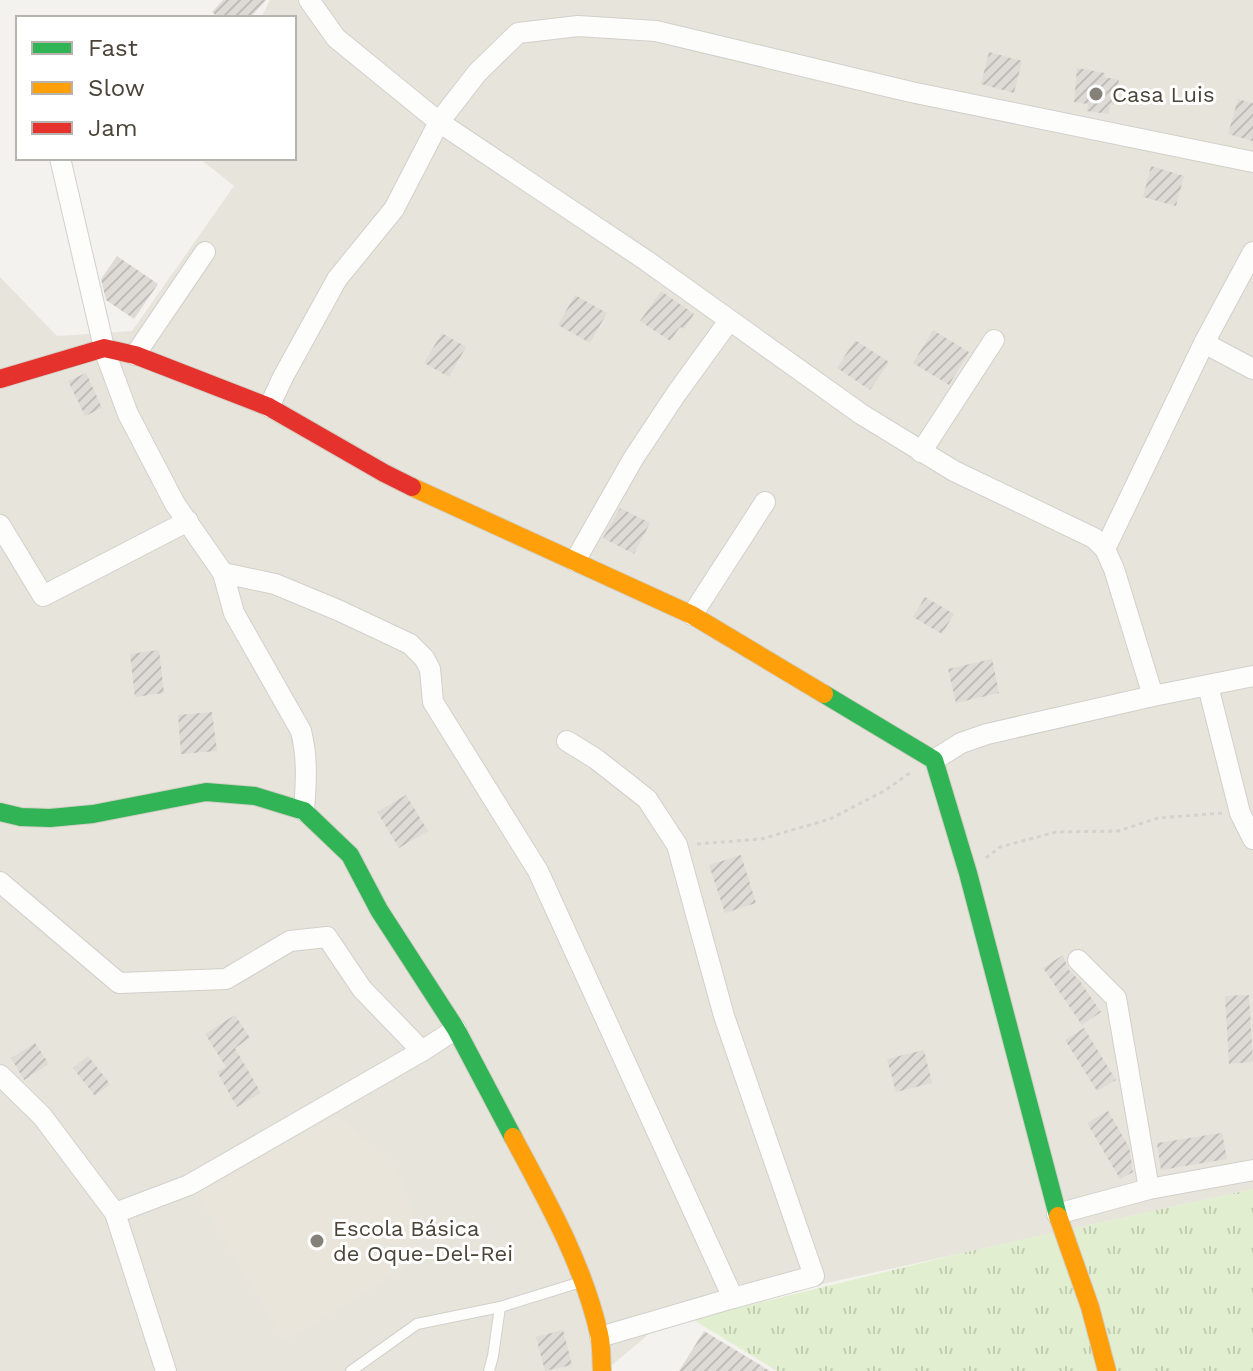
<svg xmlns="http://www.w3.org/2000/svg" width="1253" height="1371" viewBox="0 0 1253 1371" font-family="'Work Sans',sans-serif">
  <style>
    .residential { fill: #e7e4dc }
    .education { fill: #eae5da }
    .grass { fill: url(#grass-tufts) }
    .building { fill: url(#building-hatch) }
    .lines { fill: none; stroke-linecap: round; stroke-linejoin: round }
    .lane-casing { stroke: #d2d0cb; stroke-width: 12 }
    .street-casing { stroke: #d2d0cb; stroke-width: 22 }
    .fast-casing { stroke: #d3cfc5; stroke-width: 20 }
    .slow-casing { stroke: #d3cfc5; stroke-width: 20 }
    .jam-casing { stroke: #d3cfc5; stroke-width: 20 }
    .path { stroke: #d3d2cc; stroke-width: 3; stroke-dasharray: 4 4; stroke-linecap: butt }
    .lane { stroke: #fdfdfc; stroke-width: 10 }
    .street { stroke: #fdfdfc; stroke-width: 20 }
    .fast { stroke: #30b455; stroke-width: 18 }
    .slow { stroke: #ff9f0a; stroke-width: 18 }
    .jam { stroke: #e5322d; stroke-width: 18 }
    .poi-dot { fill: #868178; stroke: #fff; stroke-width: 3 }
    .labels { text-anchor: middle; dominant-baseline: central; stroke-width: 6; stroke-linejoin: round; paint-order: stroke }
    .poi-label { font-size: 22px; fill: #4b4439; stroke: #fff; text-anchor: start }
  </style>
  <defs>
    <pattern id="grass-tufts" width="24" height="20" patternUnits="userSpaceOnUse" patternTransform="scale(2)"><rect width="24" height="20" fill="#e1eecf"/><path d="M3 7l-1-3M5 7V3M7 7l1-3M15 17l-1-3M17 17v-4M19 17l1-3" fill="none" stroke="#c3cdb2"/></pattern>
    <pattern id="building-hatch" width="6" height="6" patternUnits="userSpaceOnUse" patternTransform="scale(2)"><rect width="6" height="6" fill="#dedbd6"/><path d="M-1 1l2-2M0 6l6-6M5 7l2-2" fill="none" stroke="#c0bdb8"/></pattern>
  </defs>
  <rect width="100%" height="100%" fill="#f4f2ee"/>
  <!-- residential -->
  <path class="residential" d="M270,0H1253V1189L668,1318L605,1371H0V277L57,336L132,331L234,186L199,158H294V18H261Z"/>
  <!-- education -->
  <path class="education" d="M337,1114L396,1167L415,1214L405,1268L284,1341L198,1195Z"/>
  <!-- grass -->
  <path class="grass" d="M1253,1189V1371H777L692,1319L971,1251Z"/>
  <!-- building -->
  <g class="building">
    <path d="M223,0H266L250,18H219L212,12Z"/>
    <path d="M989,52L1022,61L1014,93L981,84Z"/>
    <path d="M1077,68L1105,73L1104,77L1119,80L1116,100L1114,105L1110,104L1109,114L1087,111L1088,104L1074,102Z"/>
    <path d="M1238,99L1253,103V141L1228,134Z"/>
    <path d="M1151,166L1184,176L1176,206L1143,197Z"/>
    <path d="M117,256L158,284L134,319L106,300L101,279Z"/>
    <path d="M661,291L694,314L684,329L680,327L670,341L640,321Z"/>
    <path d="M575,295L607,313L590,343L558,325Z"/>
    <path d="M933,330L969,352L949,385L913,363Z"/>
    <path d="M442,333L466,347L449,377L424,363Z"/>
    <path d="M855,340L889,362L870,390L837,368Z"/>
    <path d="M86,373L102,408L85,416L68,381Z"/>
    <path d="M620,508L650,523L634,554L603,538Z"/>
    <path d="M925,597L954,614L942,634L913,617Z"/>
    <path d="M159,650L164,693L135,697L130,654Z"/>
    <path d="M992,659L999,693L956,703L948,669Z"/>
    <path d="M212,712L217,751L181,754L178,715Z"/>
    <path d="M406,795L428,831L399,848L377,812Z"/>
    <path d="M741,855L756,903L725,913L709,865Z"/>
    <path d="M1063,955L1068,969L1079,980L1101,1012L1082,1025L1043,968Z"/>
    <path d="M1249,995L1253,1062L1229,1064L1225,996Z"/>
    <path d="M235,1015L250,1038L235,1048L261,1093L237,1107L217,1072L226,1067L205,1034Z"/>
    <path d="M1084,1028L1116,1080L1097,1091L1065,1040Z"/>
    <path d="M35,1043L49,1064L24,1080L11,1058Z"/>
    <path d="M924,1050L932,1083L896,1092L887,1059Z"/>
    <path d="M88,1056L110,1084L95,1096L73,1068Z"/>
    <path d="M1108,1111L1129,1147L1133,1172L1120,1179L1087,1123Z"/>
    <path d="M1222,1133L1227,1159L1161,1170L1157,1143Z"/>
    <path d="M563,1330L572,1365L545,1371L536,1337Z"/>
    <path d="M704,1331L770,1371H679Z"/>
  </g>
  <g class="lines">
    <defs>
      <g id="lane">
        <path d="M351,1371L417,1324L500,1307"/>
        <path d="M489,1371L493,1356L500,1307L581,1282"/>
      </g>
      <g id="street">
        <path d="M309,0L336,38L439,122L647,261L861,414L954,471L1094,538L1105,549L1114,569L1153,696"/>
        <path d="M60,158L105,352L128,414L175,504L223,573L234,613L301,731C308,759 306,784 304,811"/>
        <path d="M1204,343L1253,369"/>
        <path d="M135,355L205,252"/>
        <path d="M269,407L283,377L337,279L394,209L439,122L477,73L518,33L578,26L656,31L911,92L1253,162"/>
        <path d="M921,452L994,340"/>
        <path d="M0,525L43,596L188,521"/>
        <path d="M1105,549L1204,343L1253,252"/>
        <path d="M575,561L633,459L676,394L729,321"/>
        <path d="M223,573L275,584L340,611L410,644L424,658L430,669L433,702L538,871L733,1298L600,1337"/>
        <path d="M692,615L765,502"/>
        <path d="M1208,686L1240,813L1253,839"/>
        <path d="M567,741L596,759L647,799L677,845L724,1016L814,1276L733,1298"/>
        <path d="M934,760L961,743L987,734L1153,696L1253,676"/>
        <path d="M0,882L119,983L226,979L290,941L327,937L362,989L422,1051"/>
        <path d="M1078,960L1116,998L1149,1189"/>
        <path d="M0,1075L42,1116L115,1213L166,1371"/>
        <path d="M115,1213L189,1185L422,1051L456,1029"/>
        <path d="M1057,1214L1149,1189L1253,1170"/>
      </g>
      <g id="fast">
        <path d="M824,694L934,760L968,873L1058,1216"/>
        <path d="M0,812L21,817L50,818L93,814L206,792L255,796L304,811L350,855L379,910L456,1029L513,1137"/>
      </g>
      <g id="slow">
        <path d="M412,487L692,615L824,694"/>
        <path d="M513,1137C547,1201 583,1263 599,1334C602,1346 601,1359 602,1371"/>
        <path d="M1058,1216L1090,1307L1107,1371"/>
      </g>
      <path id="jam" d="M0,379L104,348L135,355L269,407L384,473L412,487"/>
    </defs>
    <!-- lane casing -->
    <use href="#lane" class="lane-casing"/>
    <!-- street casing -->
    <use href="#street" class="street-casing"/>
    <!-- fast casing -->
    <use href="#fast" class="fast-casing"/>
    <!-- slow casing -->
    <use href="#slow" class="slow-casing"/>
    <!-- jam casing -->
    <use href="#jam" class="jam-casing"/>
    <!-- path -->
    <g class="path">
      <path d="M697,844L761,839L830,819L884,791L910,773"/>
      <path d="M986,858L1000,847L1056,832L1118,831L1158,818L1223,813"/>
    </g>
    <!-- lane -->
    <use href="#lane" class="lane"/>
    <!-- street -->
    <use href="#street" class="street"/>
    <!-- fast -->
    <use href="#fast" class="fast"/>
    <!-- slow -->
    <use href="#slow" class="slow"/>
    <!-- jam -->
    <use href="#jam" class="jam"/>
  </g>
  <!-- markers -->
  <g class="poi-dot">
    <circle cx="1096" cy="94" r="8"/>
    <circle cx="317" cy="1241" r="8"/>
  </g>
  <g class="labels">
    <!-- poi labels -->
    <g class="poi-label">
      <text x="1112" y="94">Casa Luis</text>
      <text x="333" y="1228">Escola Básica<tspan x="333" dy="25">de Oque-Del-Rei</tspan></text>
    </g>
  </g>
  <!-- legend -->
  <rect x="16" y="16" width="280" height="144" fill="#ffffff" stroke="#b7b4b0" stroke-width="2"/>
  <rect x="32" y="42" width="40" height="12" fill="#30b455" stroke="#b7b4b0" stroke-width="2"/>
  <text x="88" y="56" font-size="24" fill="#4b4439">Fast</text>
  <rect x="32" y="82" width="40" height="12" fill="#ff9f0a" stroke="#b7b4b0" stroke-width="2"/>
  <text x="88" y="96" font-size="24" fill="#4b4439">Slow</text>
  <rect x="32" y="122" width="40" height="12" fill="#e5322d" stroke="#b7b4b0" stroke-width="2"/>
  <text x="88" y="136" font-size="24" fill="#4b4439">Jam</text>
</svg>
